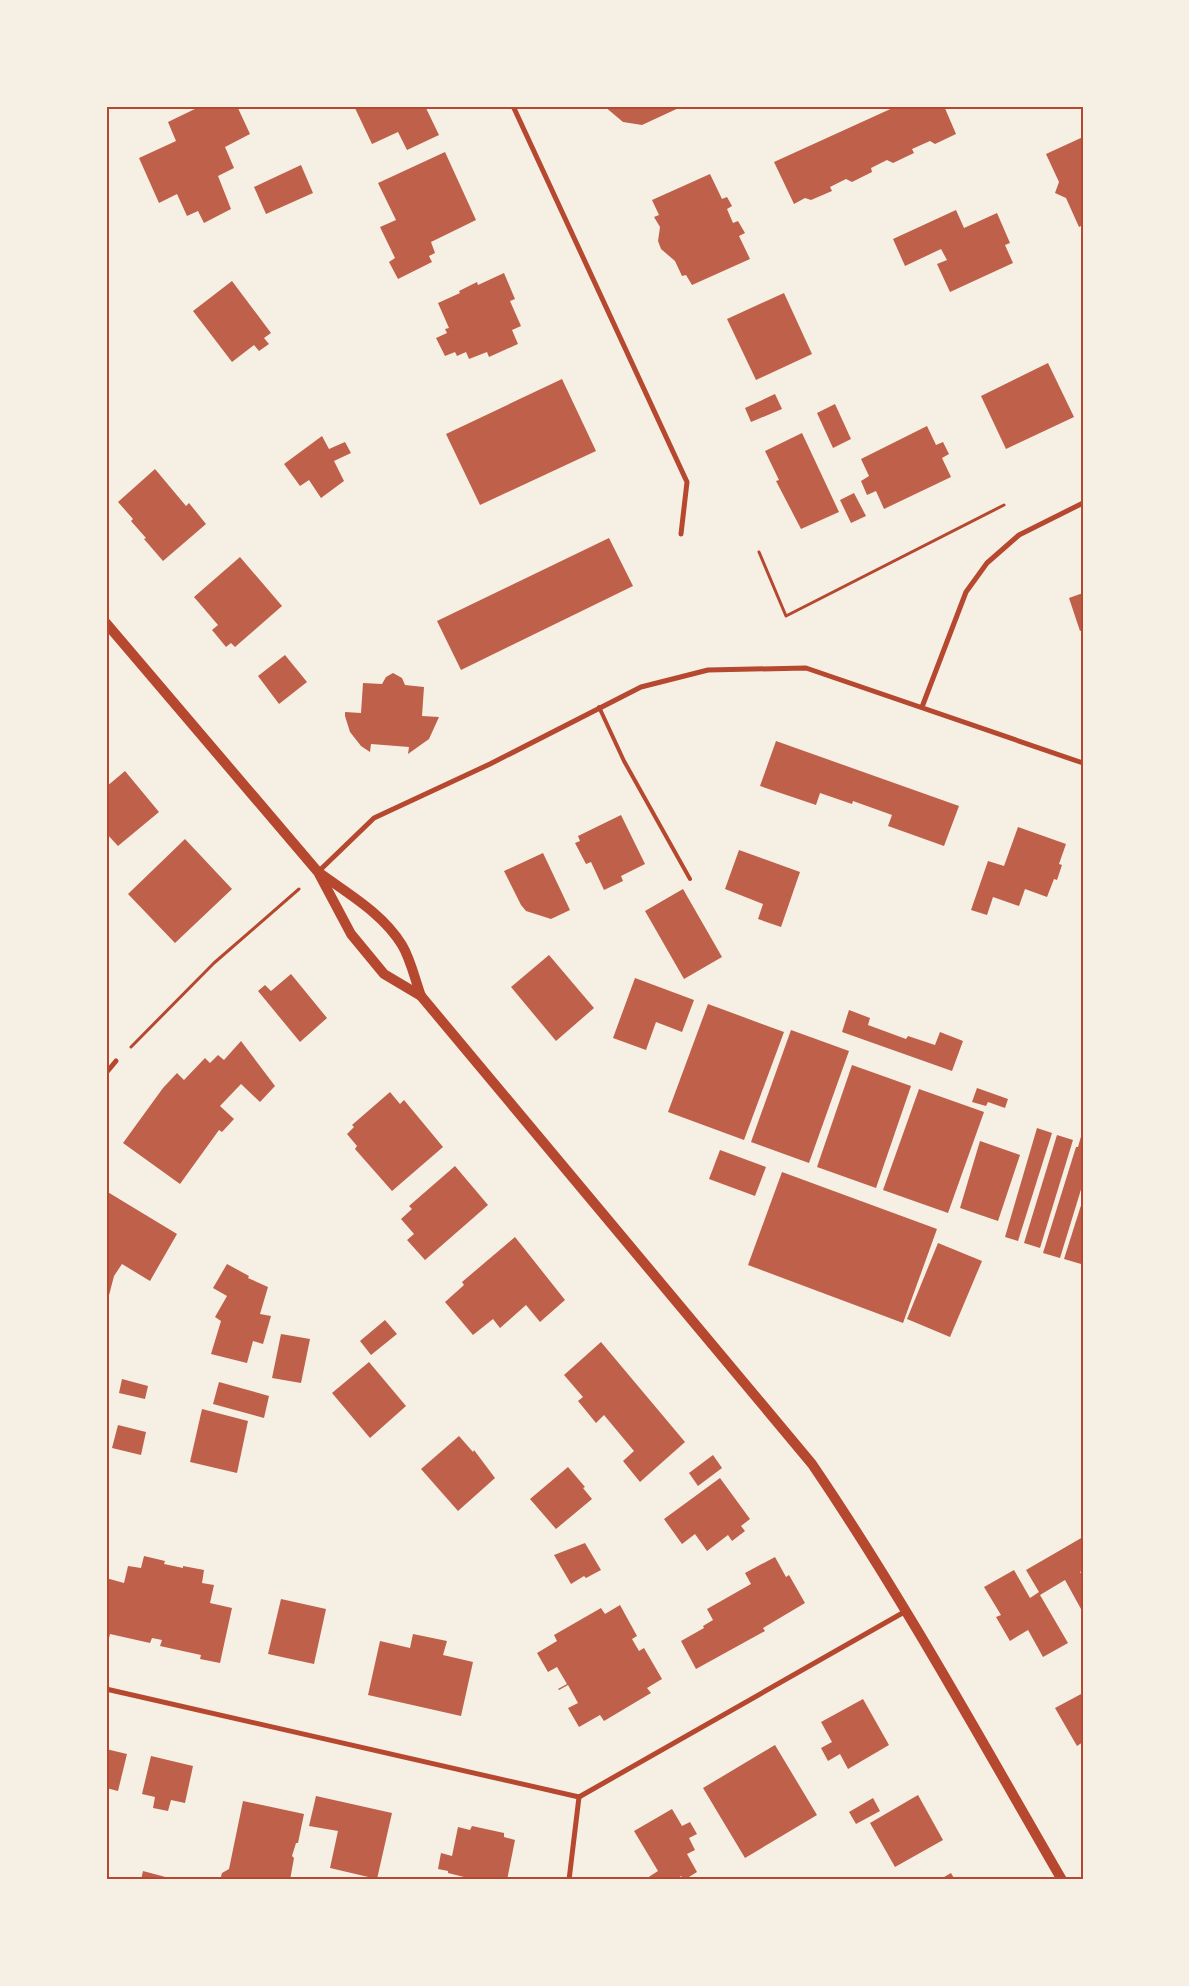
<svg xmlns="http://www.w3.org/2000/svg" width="1189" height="1986" viewBox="0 0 1189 1986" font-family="Manrope,sans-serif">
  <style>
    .building { fill: #bf614a }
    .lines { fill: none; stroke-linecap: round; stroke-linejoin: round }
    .path { stroke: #b5482f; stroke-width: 3 }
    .service { stroke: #b5482f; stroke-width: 4 }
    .minor { stroke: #b5482f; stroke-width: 5 }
    .secondary { stroke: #b5482f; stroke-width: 10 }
    .neatline { fill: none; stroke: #b5482f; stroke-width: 2 }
  </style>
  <rect width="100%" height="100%" fill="#f6efe4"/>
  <!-- building -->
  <g class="building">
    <path d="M201,106H237L250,134L225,147L234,168L218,176L231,209L204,223L198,211L187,216L177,194L159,203L139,158L176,141L168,122Z"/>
    <path d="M354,106H425L439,135L407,150L398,132L372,144Z"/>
    <path d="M604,106H683L642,125L623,122Z"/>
    <path d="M897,106H944L956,134L935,144L930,141L912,149L914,153L893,163L887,160L871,168L872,172L852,182L846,179L830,187L832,191L811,200L805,198L794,204L774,162Z"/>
    <path d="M1083,137V225L1079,227L1066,198L1055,193L1059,182L1046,154Z"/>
    <path d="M445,152L476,220L431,242L435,253L429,256L432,262L398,279L389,262L395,258L380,227L396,220L378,183Z"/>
    <path d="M301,165L313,193L266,214L254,187Z"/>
    <path d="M710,174L722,199L727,197L732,206L727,209L733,223L738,221L745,233L739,236L750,259L692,285L686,275L682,276L675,261L661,249L658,241L660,227L654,217L659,215L652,200Z"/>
    <path d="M956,210L964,228L997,213L1010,243L1005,245L1013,263L950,292L937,264L947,260L941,249L905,266L893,239Z"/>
    <path d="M504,273L515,299L510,301L521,326L512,330L518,344L489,357L487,352L469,359L466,352L457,356L455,352L445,356L436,338L447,333L445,329L449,328L438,303L460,293L459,291L477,282L478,285Z"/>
    <path d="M232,281L271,333L264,338L269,344L259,351L254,345L232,362L193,311Z"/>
    <path d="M784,293L812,354L756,380L727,319Z"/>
    <path d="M1048,363L1074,417L1006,449L981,396Z"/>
    <path d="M562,379L596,451L480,505L446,434Z"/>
    <path d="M775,394L782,409L751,422L745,408Z"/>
    <path d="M835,404L851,439L833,448L817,413Z"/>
    <path d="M927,426L936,445L943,442L949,454L942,458L951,477L884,509L876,491L867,495L861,481L869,476L861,459Z"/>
    <path d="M802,433L839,512L801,529L776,481L779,480L765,451Z"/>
    <path d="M322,436L329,449L345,442L351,453L334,461L344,481L321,498L309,480L300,486L284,464Z"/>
    <path d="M155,469L186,506L189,503L206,524L163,561L144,539L146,538L131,521L133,519L118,502Z"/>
    <path d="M854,493L866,516L851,523L840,500Z"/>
    <path d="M609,538L633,586L461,670L437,621Z"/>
    <path d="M240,557L282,606L235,647L231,643L226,647L212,630L218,625L194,597Z"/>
    <path d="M1083,593V630L1080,631L1069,598Z"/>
    <path d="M285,655L307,682L279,704L258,676Z"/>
    <path d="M393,673L402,678L405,685L424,687L422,716L439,717L429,739L408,754L409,747L371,744L370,752L361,746L350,732L345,716V712L361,713L363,683L382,684L386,677Z"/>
    <path d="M776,741L959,806L944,846L888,826L892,815L853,801L852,804L820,793L816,805L760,786Z"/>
    <path d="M125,771L159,812L118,846L106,833V787Z"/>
    <path d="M621,815L645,864L621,876L623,881L604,890L591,862L586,864L575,843L580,841L578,836Z"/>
    <path d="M1018,827L1066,844L1059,864L1062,865L1057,880L1054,879L1047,897L1025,889L1019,906L993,897L987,915L971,910L988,861L1004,866Z"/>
    <path d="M185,839L232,889L175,943L128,894Z"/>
    <path d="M739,850L800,872L781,927L758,919L763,904L725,889Z"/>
    <path d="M543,853L570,910L551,919L526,911L521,905L504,871Z"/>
    <path d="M683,889L722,957L684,979L645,911Z"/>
    <path d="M549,955L594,1008L556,1041L511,987Z"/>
    <path d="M291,974L327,1018L300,1042L258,991L265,985L271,991Z"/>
    <path d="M635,978L694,1000L682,1032L656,1022L646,1050L613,1038Z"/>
    <path d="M708,1004L784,1032L744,1140L668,1112Z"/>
    <path d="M849,1010L870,1018L868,1025L906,1039L908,1036L935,1045L940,1032L963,1041L952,1071L842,1032Z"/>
    <path d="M791,1030L849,1051L809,1163L751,1142Z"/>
    <path d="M241,1041L275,1086L260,1102L241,1084L220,1106L234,1119L222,1132L219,1130L180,1184L123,1143L163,1088L177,1073L184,1080L205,1058L210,1063L218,1055L224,1060Z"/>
    <path d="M852,1065L911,1086L876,1188L817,1167Z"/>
    <path d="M977,1088L1008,1099L1005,1108L988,1102L986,1106L972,1102Z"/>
    <path d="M919,1089L984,1112L948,1213L883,1190Z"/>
    <path d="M390,1092L400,1104L404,1100L443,1147L392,1191L355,1149L357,1146L347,1134L354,1127L352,1125Z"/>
    <path d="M1037,1128L1052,1133L1018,1241L1005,1237Z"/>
    <path d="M1082,1133L1083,1183L1060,1258L1043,1253L1076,1147H1078Z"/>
    <path d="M1057,1135L1073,1140L1040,1248L1024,1243Z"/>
    <path d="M980,1141L1020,1155L998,1221L960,1208Z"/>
    <path d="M720,1150L766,1167L755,1196L709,1179Z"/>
    <path d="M455,1166L488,1205L425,1260L407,1240L414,1234L401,1219L412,1209L409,1206Z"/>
    <path d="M782,1172L937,1229L903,1323L748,1265Z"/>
    <path d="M106,1191L177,1234L150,1281L122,1264L114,1276L107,1303Z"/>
    <path d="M1083,1199V1258L1081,1264L1064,1259Z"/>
    <path d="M515,1237L565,1300L540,1322L526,1305L500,1328L493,1319L473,1335L445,1302L464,1285L462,1282Z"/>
    <path d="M938,1243L982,1261L950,1337L907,1319Z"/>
    <path d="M227,1264L249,1276L248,1278L268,1287L260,1314L271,1316L263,1344L253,1341L247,1363L211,1354L221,1321L215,1317L227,1296L213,1288Z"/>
    <path d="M385,1320L397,1334L371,1355L360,1341Z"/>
    <path d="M281,1334L310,1339L301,1383L272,1378Z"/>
    <path d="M601,1342L685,1442L640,1482L623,1461L634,1451L604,1415L596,1423L578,1401L583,1397L564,1375Z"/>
    <path d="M369,1362L406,1406L370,1438L332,1393Z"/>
    <path d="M122,1379L148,1386L145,1399L119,1393Z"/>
    <path d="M219,1382L269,1396L264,1418L213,1404Z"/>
    <path d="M202,1409L248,1421L237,1473L190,1462Z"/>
    <path d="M118,1425L146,1432L141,1455L112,1448Z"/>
    <path d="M459,1436L473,1452L474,1450L495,1478L458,1511L421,1469Z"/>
    <path d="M713,1455L722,1468L698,1486L689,1473Z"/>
    <path d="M568,1467L585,1487L583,1488L592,1499L556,1529L530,1499Z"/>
    <path d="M720,1478L750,1519L741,1526L745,1531L732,1541L728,1535L707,1551L695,1534L682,1544L664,1519Z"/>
    <path d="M1083,1537V1570L1080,1572L1083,1576V1608L1081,1609L1065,1580L1040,1595L1068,1643L1043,1657L1028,1630L1010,1641L996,1617L1001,1615L984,1587L1014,1570L1030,1598L1039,1592L1026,1570Z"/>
    <path d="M585,1543L601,1570L586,1578L584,1576L571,1584L554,1555Z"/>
    <path d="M144,1556L165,1561L164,1564L183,1568V1566L204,1570L202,1583L214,1585L210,1603L232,1608L220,1663L200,1659L201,1655L160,1646L162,1640L152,1638L150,1643L110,1634L109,1638L106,1637V1578L124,1583L128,1566L141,1568Z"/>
    <path d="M775,1557L786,1577L789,1575L805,1603L763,1628L765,1631L696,1669L681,1641L704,1628L703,1626L713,1620L707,1609L751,1584L745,1573Z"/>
    <path d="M281,1599L326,1609L314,1664L268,1654Z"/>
    <path d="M620,1605L637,1636L632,1639L639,1651L644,1648L662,1679L647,1688L651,1693L604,1721L600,1715L579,1727L568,1708L578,1703L568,1685L559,1690L558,1689L567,1684L557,1667L548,1672L537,1653L557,1641L554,1635L601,1608L605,1614Z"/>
    <path d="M413,1634L447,1641L443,1655L473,1662L461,1716L368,1695L380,1641L410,1648Z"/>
    <path d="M1083,1693V1742L1077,1746L1055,1708Z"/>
    <path d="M863,1699L889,1745L848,1769L840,1754L828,1761L821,1748L832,1742L821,1722Z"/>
    <path d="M775,1745L817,1815L745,1858L703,1788Z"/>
    <path d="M106,1749L127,1754L118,1791L106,1788Z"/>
    <path d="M151,1756L193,1766L185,1803L171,1800L168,1811L153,1808L155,1797L142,1794Z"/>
    <path d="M918,1795L943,1840L895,1867L870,1823Z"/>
    <path d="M316,1796L392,1813L377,1879L330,1868L338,1831L309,1826Z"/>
    <path d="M873,1798L880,1811L856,1824L849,1812Z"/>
    <path d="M243,1801L304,1814L298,1843H296L292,1856L294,1858L290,1880H220L222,1873L229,1869Z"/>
    <path d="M672,1809L682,1826L690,1822L697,1834L689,1838L695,1850L687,1854L697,1872L684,1880L681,1876L675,1880H644L658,1871L634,1831Z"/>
    <path d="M472,1826L504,1833V1837L515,1840L507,1880H476L448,1873V1871L438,1869L441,1853L452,1856L458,1827L470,1830Z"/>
    <path d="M143,1871L173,1879V1880H141Z"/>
    <path d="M951,1873L955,1880H939Z"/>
  </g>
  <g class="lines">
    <!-- path -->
    <g class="path">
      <path d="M759,552L786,616L1004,505"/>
      <path d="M131,1047L214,963L299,889"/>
    </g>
    <!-- service -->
    <path class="service" d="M599,707L624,761L690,879"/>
    <!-- minor -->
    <g class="minor">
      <path d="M513,106L687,482L681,534"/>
      <path d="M922,707L966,592L987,563L1019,535L1083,503"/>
      <path d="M318,872L374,818L490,764L641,687L708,670L806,668L1083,763"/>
      <path d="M106,1073L116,1061"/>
      <path d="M106,1689L579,1797L906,1611"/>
      <path d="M569,1880L579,1797"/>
    </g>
    <!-- secondary -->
    <g class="secondary">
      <path d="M106,623L318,872L351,934L384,974L421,996L812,1464C903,1598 981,1740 1062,1880"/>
      <path d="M321,874C350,895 383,914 402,945C411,960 415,980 421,996"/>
    </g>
  </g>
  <!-- border -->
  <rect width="1189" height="1986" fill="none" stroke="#f6efe4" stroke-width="215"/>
  <rect x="108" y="108" width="974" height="1770" class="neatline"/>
</svg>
